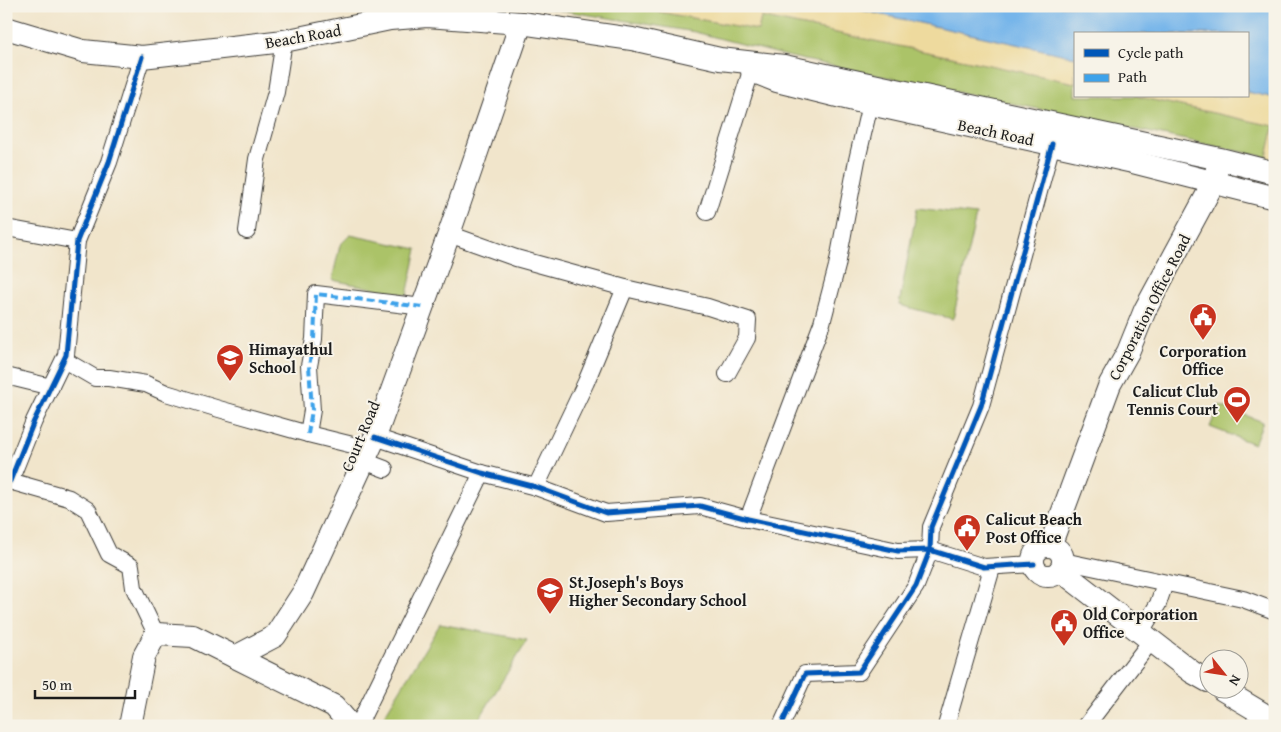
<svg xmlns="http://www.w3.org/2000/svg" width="1281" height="732" viewBox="0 0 1281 732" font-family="'Gentium Book Plus',serif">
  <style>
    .green { fill: #abc368; stroke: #647042 }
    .sand { fill: #eeda9e; stroke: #857b5d }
    .water { fill: #76b5ea; stroke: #496883 }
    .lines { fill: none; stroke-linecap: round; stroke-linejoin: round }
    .street-casing { stroke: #3c3a36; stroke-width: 18 }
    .secondary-casing { stroke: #3c3a36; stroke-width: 24 }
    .street { stroke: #fff; stroke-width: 16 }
    .secondary { stroke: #fff; stroke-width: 22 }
    .quiet { stroke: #3da2ea; stroke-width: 4; stroke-dasharray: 8 4; stroke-linecap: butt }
    .cycleway-casing { stroke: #f7f3e8; stroke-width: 8 }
    .cycleway { stroke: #0057b8; stroke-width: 5 }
    .labels { text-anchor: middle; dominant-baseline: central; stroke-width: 4; stroke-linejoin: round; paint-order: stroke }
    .street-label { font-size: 16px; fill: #1c1c1c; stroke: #f7f3e8 }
    .poi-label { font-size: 16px; font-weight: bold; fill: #1c1c1c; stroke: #f7f3e8; text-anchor: start }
  </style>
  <rect width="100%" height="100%" fill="#f7f3e8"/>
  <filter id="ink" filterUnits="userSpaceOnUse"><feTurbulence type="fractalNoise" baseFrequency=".02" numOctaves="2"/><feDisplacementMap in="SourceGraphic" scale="10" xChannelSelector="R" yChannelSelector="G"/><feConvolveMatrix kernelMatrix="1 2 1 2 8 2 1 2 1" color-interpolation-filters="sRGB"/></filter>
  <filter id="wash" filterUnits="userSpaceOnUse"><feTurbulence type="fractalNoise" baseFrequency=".0096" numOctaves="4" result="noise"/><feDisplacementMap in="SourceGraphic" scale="20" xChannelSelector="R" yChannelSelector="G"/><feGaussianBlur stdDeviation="1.12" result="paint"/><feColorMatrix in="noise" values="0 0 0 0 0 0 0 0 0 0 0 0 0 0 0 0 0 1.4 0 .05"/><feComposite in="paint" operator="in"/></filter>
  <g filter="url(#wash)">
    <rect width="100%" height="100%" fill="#f1e5cb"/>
    <!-- green -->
    <g class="green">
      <path d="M535,6H627L758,30L761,17L1075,83V96H1135L1274,126L1267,157L791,57L695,32Z"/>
      <path d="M917,208L976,215L953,319L899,305Z"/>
      <path d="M350,235L417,249L407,295L332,280L340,245Z"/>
      <path d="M1219,405L1263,422L1254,444L1210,427Z"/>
      <path d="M440,624L527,640L475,726H378Z"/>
    </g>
    <!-- sand -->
    <g class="sand">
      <path d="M627,6H883L1075,49V83L761,17L758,30Z"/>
      <path d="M1247,87L1275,93V161L1267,157L1274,126L1135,96H1247Z"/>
    </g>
    <!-- water -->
    <path class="water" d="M842,6H1275V98L1247,92V34H1075V57Z"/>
  </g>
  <g filter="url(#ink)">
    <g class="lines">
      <defs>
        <g id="street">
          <path d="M707,212L751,71"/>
          <path d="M6,228L77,241"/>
          <path d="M247,231L257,159L276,92L284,41"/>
          <path d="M449,234L516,258L625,288L708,307L748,320L747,338L727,374"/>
          <path d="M64,360L95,378H109L146,384L166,393L219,409L308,434L369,449"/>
          <path d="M6,376L51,387"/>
          <path d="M308,434L312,410L309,366L314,339L316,294L423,307"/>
          <path d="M375,437L482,473L536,487L606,513L700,506L748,519L898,551L930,550L984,567L1034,564"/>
          <path d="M364,461L385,469"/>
          <path d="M6,480L69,498L88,510L109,554L131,566L134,588L156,634"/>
          <path d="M10,481L34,421L66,355L77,241L109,162L142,57"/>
          <path d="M536,487L586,382L625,288"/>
          <path d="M748,519L822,323L837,266L857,160L870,104"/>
          <path d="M1063,561L1243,599L1275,611"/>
          <path d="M1140,633L1158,604L1165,583"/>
          <path d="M358,726L482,473"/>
          <path d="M781,726L805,674L859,672L916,586L930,550L931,527L981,406L1052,144"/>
          <path d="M946,726L992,568"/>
          <path d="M1086,726L1151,641"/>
        </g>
        <g id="secondary">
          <path d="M6,28L83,51L142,57L284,41L390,19L427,16L521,23L632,39L720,59L784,66L1220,159L1275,173"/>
          <path d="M752,71L777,81L870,104L1133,162L1275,198"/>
          <path d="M1050,546L1110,384L1128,352L1145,310L1214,182L1217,169"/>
          <circle cx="1048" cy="561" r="15"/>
          <path d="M1060,570L1192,672L1208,681"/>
          <path d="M235,657L334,706L351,726"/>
          <path d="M1223,690L1275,721"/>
          <path d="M130,726L144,656L156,634L193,636L235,657L275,636L303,593L375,437L449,234L521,23"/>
        </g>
      </defs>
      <!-- street casing -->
      <use href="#street" class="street-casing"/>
      <!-- secondary casing -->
      <use href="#secondary" class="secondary-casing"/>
      <!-- street -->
      <use href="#street" class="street"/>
      <!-- secondary -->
      <use href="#secondary" class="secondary"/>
      <!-- quiet -->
      <path class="quiet" d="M308,434L312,410L309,366L314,339L316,294L423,307"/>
      <defs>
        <g id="cycleway">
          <path d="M375,437L482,473L536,487L606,513L700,506L748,519L898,551L930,550L984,567L1034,564"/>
          <path d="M10,481L34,421L66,355L77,241L109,162L142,57"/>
          <path d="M781,726L805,674L859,672L916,586L930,550L931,527L981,406L1052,144"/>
        </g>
      </defs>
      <!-- cycleway casing -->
      <use href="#cycleway" class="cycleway-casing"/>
      <!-- cycleway -->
      <use href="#cycleway" class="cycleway"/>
    </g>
  </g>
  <!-- icons -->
  <defs>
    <symbol id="civic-pin" viewBox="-11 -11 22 30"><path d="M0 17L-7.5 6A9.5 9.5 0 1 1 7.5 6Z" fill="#c8321e" stroke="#f7f3e8"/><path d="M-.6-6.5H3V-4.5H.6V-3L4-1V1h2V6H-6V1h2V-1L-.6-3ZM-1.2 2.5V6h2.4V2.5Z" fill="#fff"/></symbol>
    <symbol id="school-pin" viewBox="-11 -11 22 30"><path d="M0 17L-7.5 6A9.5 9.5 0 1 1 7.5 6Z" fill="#c8321e" stroke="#f7f3e8"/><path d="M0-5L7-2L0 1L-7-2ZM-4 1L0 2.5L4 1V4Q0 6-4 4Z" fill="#fff"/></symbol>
    <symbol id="stadium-pin" viewBox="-11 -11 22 30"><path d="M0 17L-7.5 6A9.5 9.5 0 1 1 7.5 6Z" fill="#c8321e" stroke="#f7f3e8"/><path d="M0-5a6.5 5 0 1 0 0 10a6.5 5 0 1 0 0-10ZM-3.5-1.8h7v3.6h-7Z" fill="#fff"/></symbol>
  </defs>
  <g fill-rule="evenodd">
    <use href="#civic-pin" x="1187" y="301" width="32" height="43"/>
    <use href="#school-pin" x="214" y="342" width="32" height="43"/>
    <use href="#stadium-pin" x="1221" y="384" width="32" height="43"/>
    <use href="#civic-pin" x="951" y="512" width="32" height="43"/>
    <use href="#school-pin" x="534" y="575" width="32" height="43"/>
    <use href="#civic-pin" x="1048" y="607" width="32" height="43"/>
  </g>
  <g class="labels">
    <!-- street labels -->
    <g class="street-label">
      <text transform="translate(303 36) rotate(-10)">Beach Road</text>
      <text transform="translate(996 132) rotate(12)">Beach Road</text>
      <text transform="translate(1149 307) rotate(-63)">Corporation Office Road</text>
      <text transform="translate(360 436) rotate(-67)">Court Road</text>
    </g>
    <!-- poi labels -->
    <g class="poi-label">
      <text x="249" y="349">Himayathul<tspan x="249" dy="18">School</tspan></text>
      <text x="1203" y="351" text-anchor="middle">Corporation<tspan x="1203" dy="18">Office</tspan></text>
      <text x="1218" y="391" text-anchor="end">Calicut Club<tspan x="1218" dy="18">Tennis Court</tspan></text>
      <text x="986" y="519">Calicut Beach<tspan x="986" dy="18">Post Office</tspan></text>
      <text x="569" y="582">St.Joseph's Boys<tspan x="569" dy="18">Higher Secondary School</tspan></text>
      <text x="1083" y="614">Old Corporation<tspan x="1083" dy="18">Office</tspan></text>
    </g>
  </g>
  <!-- margin -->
  <rect width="1281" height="732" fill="none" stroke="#f7f3e8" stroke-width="25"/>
  <!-- legend -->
  <rect x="1074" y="32" width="175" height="65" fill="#f7f3e8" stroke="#9f9d96"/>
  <rect x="1084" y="49" width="25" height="8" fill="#0057b8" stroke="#9f9d96"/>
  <text x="1118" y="58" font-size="15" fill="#1c1c1c">Cycle path</text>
  <rect x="1084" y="74" width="25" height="8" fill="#3da2ea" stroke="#9f9d96"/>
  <text x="1118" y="82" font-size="15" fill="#1c1c1c">Path</text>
  <!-- north arrow -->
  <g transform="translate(1224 674) rotate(120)"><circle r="24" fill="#f7f3e8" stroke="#9f9d96"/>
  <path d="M0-4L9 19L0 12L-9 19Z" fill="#c8321e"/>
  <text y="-8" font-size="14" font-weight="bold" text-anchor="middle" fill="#1c1c1c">N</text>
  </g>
  <!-- scale -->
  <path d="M35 690v8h100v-8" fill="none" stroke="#1c1c1c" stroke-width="2.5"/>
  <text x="42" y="690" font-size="15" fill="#1c1c1c" stroke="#f7f3e8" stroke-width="4" paint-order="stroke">50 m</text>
</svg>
